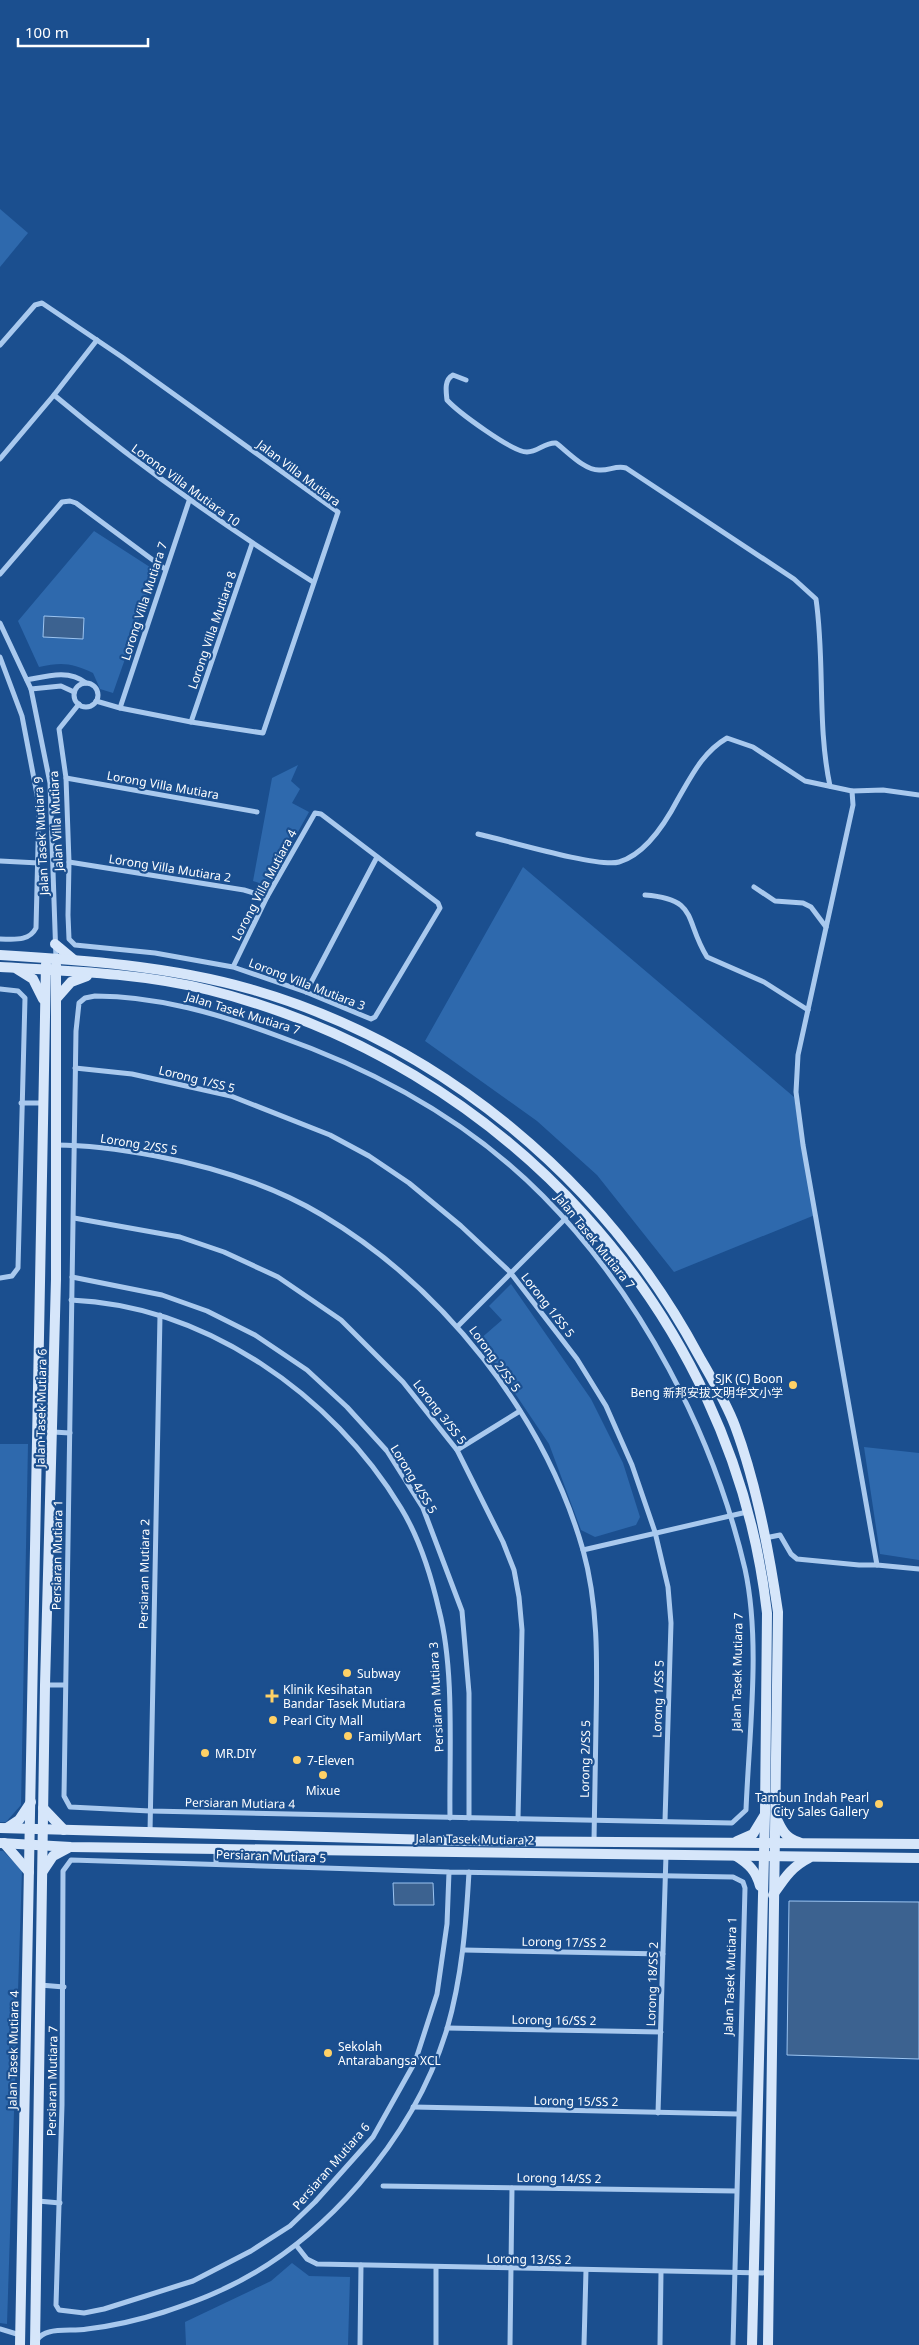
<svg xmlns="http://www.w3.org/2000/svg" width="919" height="2345" viewBox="0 0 919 2345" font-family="'Noto Sans','Noto Sans SC',sans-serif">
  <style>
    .green { fill: #2e69ad }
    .water { fill: #3c6290; stroke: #9cc4f0 }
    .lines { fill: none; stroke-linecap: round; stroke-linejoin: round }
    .street { stroke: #a9c9ee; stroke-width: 5 }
    .secondary { stroke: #d6e6fa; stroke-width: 10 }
    .poi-dot { fill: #ffd166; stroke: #1b4f8f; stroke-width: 2 }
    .labels { text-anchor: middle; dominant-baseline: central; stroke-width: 4.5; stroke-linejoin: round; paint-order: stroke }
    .street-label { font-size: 12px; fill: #fff; stroke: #1b4f8f }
    .poi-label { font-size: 12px; fill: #fff; stroke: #1b4f8f; text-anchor: start }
  </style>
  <rect width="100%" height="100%" fill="#1b4f8f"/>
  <!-- green -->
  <g class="green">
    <path d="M0,209L28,233L0,267Z"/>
    <path d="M94,531L156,571L113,693L100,689L93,673C72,663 62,662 39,667L18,621Z"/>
    <path d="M298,765L291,781L300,789L292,803L309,812L268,886L253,881L272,778Z"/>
    <path d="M523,867L794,1097L815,1215L674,1272L597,1175L537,1121L425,1041Z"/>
    <path d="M511,1284L591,1399L623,1463L640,1517L636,1525L595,1537L581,1530L549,1444L479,1340L502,1320L489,1306Z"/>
    <path d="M0,1444H28L21,1805L6,1822H0Z"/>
    <path d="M864,1447L919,1453V1560L880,1554Z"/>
    <path d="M0,1851H3L22,1870L7,2324L0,2323Z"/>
    <path d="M292,2263L309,2276L350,2277L348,2345H186L185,2322L271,2281Z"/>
  </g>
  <!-- water -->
  <g class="water">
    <path d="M44,616L84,618L83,639L43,637Z"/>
    <path d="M393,1883H433L434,1905H394Z"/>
    <path d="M789,1901L919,1902V2059L787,2055Z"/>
  </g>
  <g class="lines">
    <!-- street -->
    <g class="street">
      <path d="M0,345L35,305L42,303L122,357L338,512L263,733L191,722L120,708L96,701"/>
      <path d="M466,380L453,375C444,380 446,391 447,400C458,412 512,452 527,452C538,452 545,442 556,443C568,452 584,470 599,470C609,471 616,465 626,468L794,579L816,599C825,661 817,725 830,786"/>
      <path d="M54,395C136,464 223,525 313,582"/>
      <path d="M0,459L54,395L97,340"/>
      <path d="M0,574L62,502L70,501L76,503L165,569"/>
      <path d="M0,623L31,689L50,783L56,959"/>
      <path d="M0,657L22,716L39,805L36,928C29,942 13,939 0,939"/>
      <path d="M27,680C47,676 69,669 86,683"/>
      <circle cx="86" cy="695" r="12"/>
      <path d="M31,689L61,686L74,692"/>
      <path d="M79,704L59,729L66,778L69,862L68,915L69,939L75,945L155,953L233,967L306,992L371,1019L375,1017L440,908L438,903L321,814L315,813L267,897L233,967"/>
      <path d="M120,708L189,501"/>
      <path d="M191,722L252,544"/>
      <path d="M66,778L257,812"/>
      <path d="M852,791L853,805L798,1055L796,1092L803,1145L877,1565L919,1569"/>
      <path d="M478,834C505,840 598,868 619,862C646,854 666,822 678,799C692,775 703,752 727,738L753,747L805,781L852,791L883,790L919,795"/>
      <path d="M0,861L39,863"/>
      <path d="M69,862L244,890L267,897"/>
      <path d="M754,887L775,901L803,903L811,907L826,927"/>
      <path d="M645,895C699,899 684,920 707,957L764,982L808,1010"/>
      <path d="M0,989L18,991L25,998L18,1268L12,1276L0,1278"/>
      <path d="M306,992L377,857"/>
      <path d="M95,996C158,996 219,1014 278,1036C375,1070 470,1122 543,1196C641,1295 713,1433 745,1569C761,1642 749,1734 746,1810L732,1823L150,1811L70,1807L64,1796L76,1031L79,1003L85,998Z"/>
      <path d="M75,1068L132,1074L231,1096L330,1135L369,1156L409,1183L461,1226L510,1272L577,1359L606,1406L632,1465L655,1532L668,1587L671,1623L665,1821"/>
      <path d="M21,1103H43"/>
      <path d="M56,1145C89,1145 124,1150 156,1156C213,1167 272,1185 322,1215C443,1287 544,1414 583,1550C599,1607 597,1667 596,1725C595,1764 595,1803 594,1841"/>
      <path d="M74,1218L180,1237L224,1252L278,1277L341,1320L403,1382L457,1450L503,1542L514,1570L519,1597L522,1630L518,1819"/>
      <path d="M72,1277L162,1295L207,1311L255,1335L307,1370L347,1407L387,1451L423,1508L462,1611L469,1693V1818"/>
      <path d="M71,1300C206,1306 332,1394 401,1508C420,1539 431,1575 439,1610C455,1671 449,1755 450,1818"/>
      <path d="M458,1326L577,1207"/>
      <path d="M53,1432L70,1433"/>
      <path d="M457,1450L520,1411"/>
      <path d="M765,1538L780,1535L791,1554L797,1559L859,1565H877"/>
      <path d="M583,1550L747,1512"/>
      <path d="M45,1685H65"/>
      <path d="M150,1832L160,1315"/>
      <path d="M216,1848V1864"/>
      <path d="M449,1872L447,1924L437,1994L415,2062L373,2137L315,2202L290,2226L251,2251L193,2281L104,2309L84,2313L59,2310L56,2305L62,2105L63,1871L71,1860L449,1872L733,1877L743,1882L745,1888L733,2345"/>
      <path d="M464,1950L663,1954"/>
      <path d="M40,1985L64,1987"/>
      <path d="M447,2028L661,2032"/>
      <path d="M413,2107L738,2114"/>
      <path d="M658,2113L666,1855"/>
      <path d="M383,2186L736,2191"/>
      <path d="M38,2201L60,2203"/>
      <path d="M296,2245L307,2259L317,2264L769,2273"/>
      <path d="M0,2329L20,2335"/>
      <path d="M37,2340C40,2336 44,2333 49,2332C61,2329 75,2331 87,2329C113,2326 139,2320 164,2312C182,2306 200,2300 217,2292C322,2246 414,2138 447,2029C462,1977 466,1925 469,1872"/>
      <path d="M360,2345L361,2265"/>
      <path d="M436,2345V2267"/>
      <path d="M510,2345L512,2188"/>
      <path d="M584,2345L586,2270"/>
      <path d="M660,2345L661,2272"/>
    </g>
    <!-- secondary -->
    <g class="secondary">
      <path d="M55,944L73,959"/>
      <path d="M0,955C83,960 169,966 250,989C442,1044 605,1181 699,1356C712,1379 726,1402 735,1426C757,1485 769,1550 778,1612L768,2345"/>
      <path d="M0,967C69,971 141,973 209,990C501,1063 733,1310 767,1613L765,1814L752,2345"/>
      <path d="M17,969L33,979L43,999"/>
      <path d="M56,999L71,982L87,976"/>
      <path d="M43,1808L64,1830"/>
      <path d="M776,1817C781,1829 786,1839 799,1842"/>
      <path d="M0,1828L470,1841L919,1844"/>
      <path d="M7,1828L19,1820L31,1802"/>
      <path d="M737,1841L753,1834L764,1816"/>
      <path d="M0,1843L71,1847L919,1858"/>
      <path d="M4,1843L29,1872"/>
      <path d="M736,1856C749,1864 756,1871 760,1886"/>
      <path d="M43,1871L53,1856L68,1848"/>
      <path d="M773,1895C784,1879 791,1867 809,1858"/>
      <path d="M20,2345L46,964"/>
      <path d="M35,2345L45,1685L56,1279V965"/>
    </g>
  </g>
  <!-- markers -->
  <g class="poi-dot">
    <circle cx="793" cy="1385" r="5"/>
    <circle cx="347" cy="1673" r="5"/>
    <path d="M269.5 1688.5h5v5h5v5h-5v5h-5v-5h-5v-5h5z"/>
    <circle cx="273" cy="1720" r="5"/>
    <circle cx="348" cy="1736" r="5"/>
    <circle cx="205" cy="1753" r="5"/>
    <circle cx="297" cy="1760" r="5"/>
    <circle cx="323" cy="1775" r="5"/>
    <circle cx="879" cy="1804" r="5"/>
    <circle cx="328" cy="2053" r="5"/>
  </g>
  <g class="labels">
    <!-- street labels -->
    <g class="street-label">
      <text transform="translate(299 473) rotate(37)">Jalan Villa Mutiara</text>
      <text transform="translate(186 485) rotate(36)">Lorong Villa Mutiara 10</text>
      <text transform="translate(144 601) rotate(-72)">Lorong Villa Mutiara 7</text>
      <text transform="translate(212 630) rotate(-71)">Lorong Villa Mutiara 8</text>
      <text transform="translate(163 785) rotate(10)">Lorong Villa Mutiara</text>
      <text transform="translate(56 821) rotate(-93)">Jalan Villa Mutiara</text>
      <text transform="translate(41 836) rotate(-93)">Jalan Tasek Mutiara 9</text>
      <text transform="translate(170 868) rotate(9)">Lorong Villa Mutiara 2</text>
      <text transform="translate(264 885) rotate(-62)">Lorong Villa Mutiara 4</text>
      <text transform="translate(307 984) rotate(21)">Lorong Villa Mutiara 3</text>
      <text transform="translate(243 1013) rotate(17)">Jalan Tasek Mutiara 7</text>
      <text transform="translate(197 1079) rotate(14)">Lorong 1/SS 5</text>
      <text transform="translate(139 1144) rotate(9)">Lorong 2/SS 5</text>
      <text transform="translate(595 1241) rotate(51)">Jalan Tasek Mutiara 7</text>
      <text transform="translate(548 1305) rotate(52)">Lorong 1/SS 5</text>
      <text transform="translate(495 1359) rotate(54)">Lorong 2/SS 5</text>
      <text transform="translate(41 1408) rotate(-89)">Jalan Tasek Mutiara 6</text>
      <text transform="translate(440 1412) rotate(52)">Lorong 3/SS 5</text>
      <text transform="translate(414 1479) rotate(59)">Lorong 4/SS 5</text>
      <text transform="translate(57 1555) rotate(-89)">Persiaran Mutiara 1</text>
      <text transform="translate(144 1574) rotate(-89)">Persiaran Mutiara 2</text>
      <text transform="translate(737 1672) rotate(-89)">Jalan Tasek Mutiara 7</text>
      <text transform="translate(436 1697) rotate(-93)">Persiaran Mutiara 3</text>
      <text transform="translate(658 1699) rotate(-88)">Lorong 1/SS 5</text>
      <text transform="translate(585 1759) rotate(-89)">Lorong 2/SS 5</text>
      <text transform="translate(240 1803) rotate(1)">Persiaran Mutiara 4</text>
      <text transform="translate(475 1839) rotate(1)">Jalan Tasek Mutiara 2</text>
      <text transform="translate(271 1856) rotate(2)">Persiaran Mutiara 5</text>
      <text transform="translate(564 1942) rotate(1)">Lorong 17/SS 2</text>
      <text transform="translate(730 1976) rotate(-88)">Jalan Tasek Mutiara 1</text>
      <text transform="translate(652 1984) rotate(-88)">Lorong 18/SS 2</text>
      <text transform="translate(554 2020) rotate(1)">Lorong 16/SS 2</text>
      <text transform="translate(13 2050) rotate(-89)">Jalan Tasek Mutiara 4</text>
      <text transform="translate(52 2081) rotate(-89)">Persiaran Mutiara 7</text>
      <text transform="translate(576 2101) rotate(1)">Lorong 15/SS 2</text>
      <text transform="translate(331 2166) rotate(-49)">Persiaran Mutiara 6</text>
      <text transform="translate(559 2178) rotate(1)">Lorong 14/SS 2</text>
      <text transform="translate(529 2259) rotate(1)">Lorong 13/SS 2</text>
    </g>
    <!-- poi labels -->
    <g class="poi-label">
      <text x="783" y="1378" text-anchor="end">SJK (C) Boon<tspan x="783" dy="14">Beng 新邦安拔文明华文小学</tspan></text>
      <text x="357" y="1673">Subway</text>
      <text x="283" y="1689">Klinik Kesihatan<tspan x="283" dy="14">Bandar Tasek Mutiara</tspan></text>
      <text x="283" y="1720">Pearl City Mall</text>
      <text x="358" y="1736">FamilyMart</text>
      <text x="215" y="1753">MR.DIY</text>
      <text x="307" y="1760">7-Eleven</text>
      <text x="323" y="1790" text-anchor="middle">Mixue</text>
      <text x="869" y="1797" text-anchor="end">Tambun Indah Pearl<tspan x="869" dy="14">City Sales Gallery</tspan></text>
      <text x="338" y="2046">Sekolah<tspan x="338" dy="14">Antarabangsa XCL</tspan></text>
    </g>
  </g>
  <!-- scale -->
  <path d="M18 38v8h130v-8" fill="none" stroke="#ffffff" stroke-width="2.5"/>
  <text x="25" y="38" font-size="15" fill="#ffffff" stroke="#1b4f8f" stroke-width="4" paint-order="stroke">100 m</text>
</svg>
